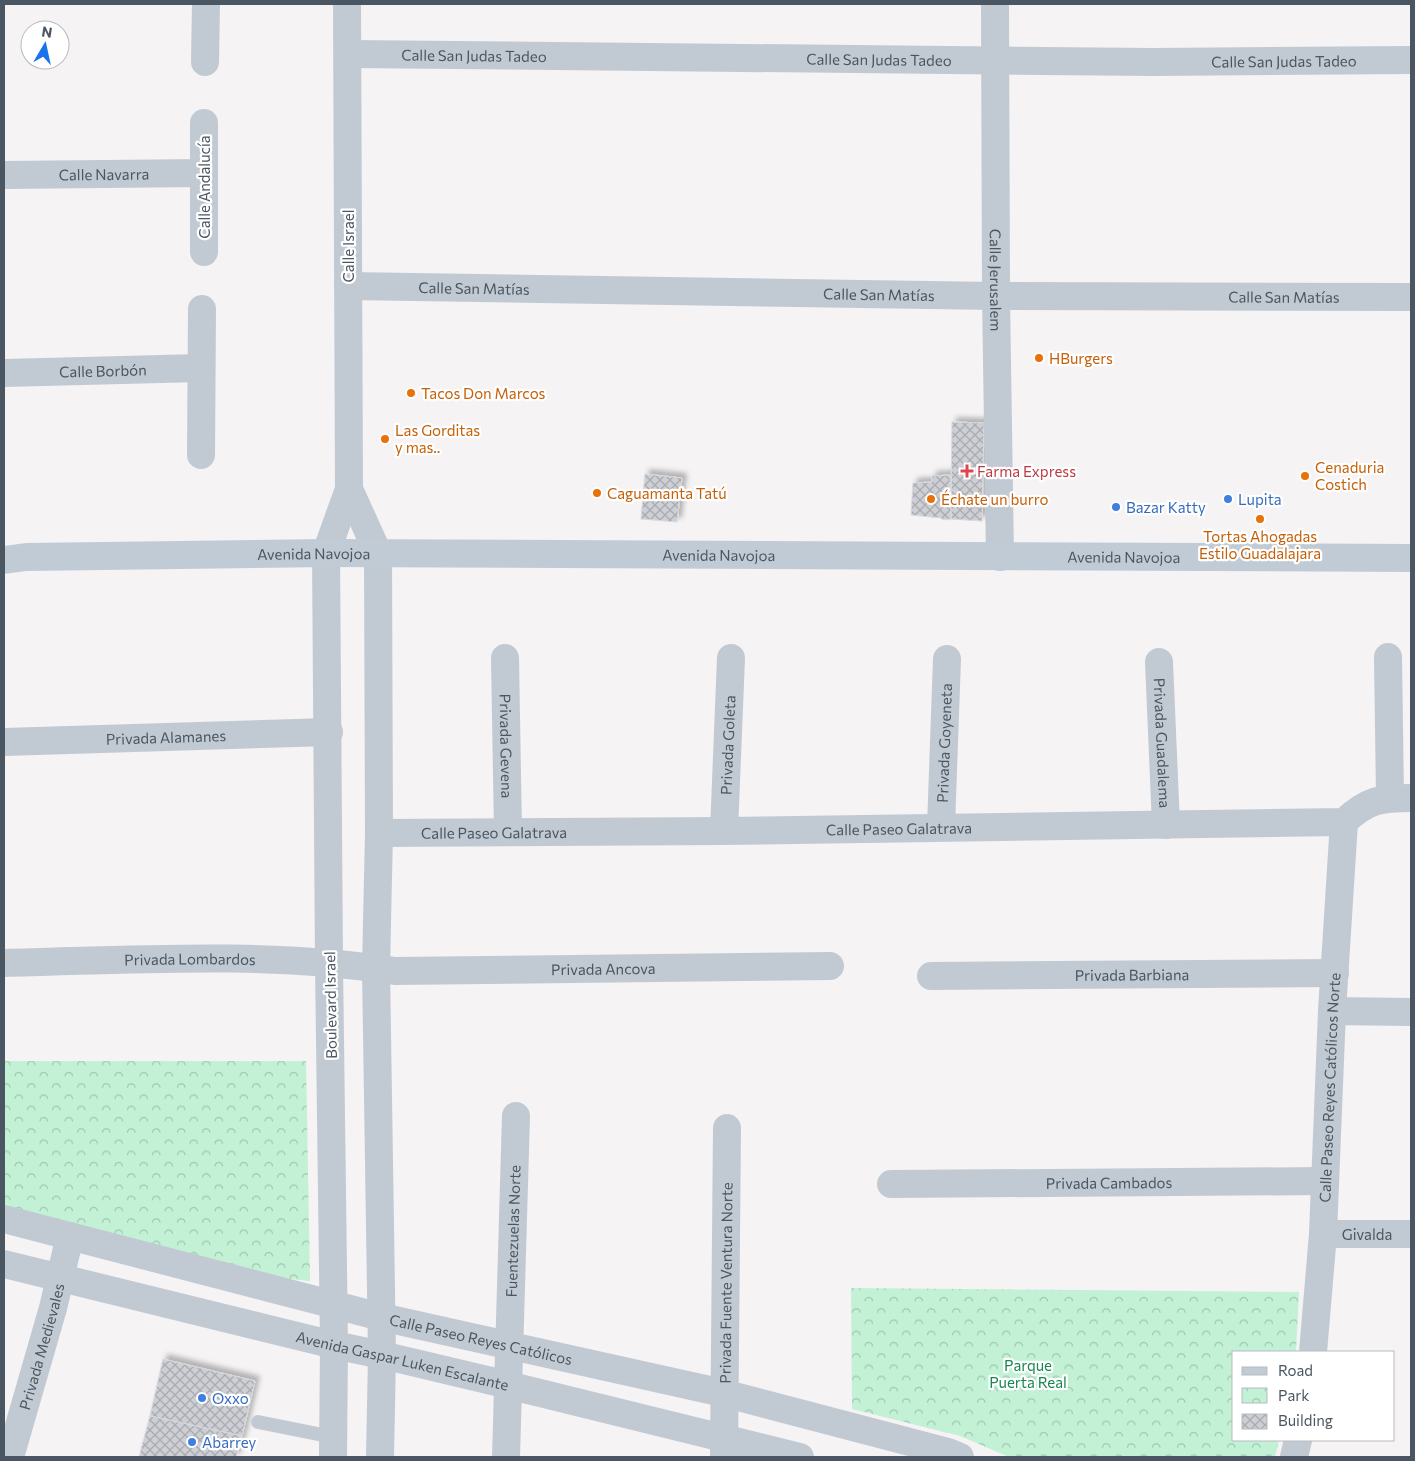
<svg xmlns="http://www.w3.org/2000/svg" width="1415" height="1461" viewBox="0 0 1415 1461" font-family="Commissioner,sans-serif">
  <style>
    .park { fill: url(#park-crowns) }
    .building { fill: url(#building-cross-hatch); stroke: #d7d9de; filter: url(#shadow) }
    .lines { fill: none; stroke-linecap: round; stroke-linejoin: round }
    .lane { stroke: #c1cad2; stroke-width: 14 }
    .street { stroke: #c1cad2; stroke-width: 28 }
    .secondary { stroke: #c1cbd6; stroke-width: 28 }
    .food-dot { fill: #e8710a; stroke: #fff; stroke-width: 2 }
    .health-dot { fill: #e0444e; stroke: #fff; stroke-width: 2 }
    .shop-dot { fill: #3f7fe0; stroke: #fff; stroke-width: 2 }
    .labels { text-anchor: middle; dominant-baseline: central; stroke-width: 4.5; stroke-linejoin: round; paint-order: stroke }
    .street-label { font-size: 15px; fill: #4a5661; stroke: #fff }
    .food-label { font-size: 15px; fill: #c56008; stroke: #fff; text-anchor: start }
    .health-label { font-size: 15px; fill: #be3a42; stroke: #fff; text-anchor: start }
    .shop-label { font-size: 15px; fill: #366cbe; stroke: #fff; text-anchor: start }
    .park-label { font-size: 15px; fill: #17864f; stroke: #fff }
  </style>
  <defs>
    <pattern id="park-crowns" width="20" height="18" patternUnits="userSpaceOnUse" patternTransform="scale(1.25)"><rect width="20" height="18" fill="#c3f1d5"/><path d="M2 6a3 3 0 1 1 6 0M12 15a3 3 0 1 1 6 0" fill="none" stroke="#a0c6b0"/></pattern>
    <pattern id="building-cross-hatch" width="8" height="8" patternUnits="userSpaceOnUse" patternTransform="scale(1.25)"><rect width="8" height="8" fill="#cdcfd5"/><path d="M0 0l8 8M0 8l8-8" fill="none" stroke="#a8abb0"/></pattern>
    <filter id="shadow"><feDropShadow dx="4.5" dy="-4.5" stdDeviation="2.5" flood-color="#0004"/></filter>
  </defs>
  <rect width="100%" height="100%" fill="#f5f3f3"/>
  <!-- park -->
  <g class="park">
    <path d="M4,1061H306L310,1281L282,1278L4,1206Z"/>
    <path d="M851,1288L1299,1292L1296,1352H1234V1440H1279L1275,1457H1009L960,1436L852,1409Z"/>
  </g>
  <!-- building -->
  <g class="building">
    <path d="M952,422L984,423L982,521L951,519Z"/>
    <path d="M645,474L682,478L677,522L641,519Z"/>
    <path d="M950,475L951,519L943,520L941,518L911,515L913,483L932,482V476Z"/>
    <path d="M163,1359L255,1381L242,1436L150,1416Z"/>
    <path d="M150,1416L242,1436L236,1457H139Z"/>
  </g>
  <g class="lines">
    <!-- lane -->
    <path class="lane" d="M258,1422L333,1437"/>
    <!-- street -->
    <g class="street">
      <path id="s1" d="M995,4L996,296L1000,557"/>
      <path id="s2" d="M348,54L1153,62L1411,60"/>
      <path d="M205,62L206,4"/>
      <path d="M204,123V252"/>
      <path id="s3" d="M4,175L204,173"/>
      <path id="s4" d="M348,286L996,296L1411,297"/>
      <path id="s5" d="M4,373L200,368"/>
      <path d="M201,455L202,309"/>
      <path d="M349,489L378,553L379,833L376,968L382,1355L380,1457"/>
      <path d="M1388,657L1390,798"/>
      <path id="s6" d="M505,658L508,832"/>
      <path id="s7" d="M1159,662L1166,825"/>
      <path id="s8" d="M4,742L329,732"/>
      <path id="s9" d="M941,827L947,659"/>
      <path id="s10" d="M724,831L731,658"/>
      <path id="s11" d="M379,833L724,831L1344,822C1367,800 1380,798 1411,798"/>
      <path id="s12" d="M4,963C134,960 266,951 395,971L830,966"/>
      <path id="s13" d="M931,976L1335,973"/>
      <path d="M1332,1011L1411,1012"/>
      <path id="s14" d="M891,1184L1325,1181"/>
      <path id="s15" d="M4,1219L381,1317L723,1393L948,1452L960,1457"/>
      <path id="s16" d="M1323,1234H1411"/>
      <path id="s17" d="M4,1264L334,1345L382,1355L508,1385L800,1457"/>
      <path id="s18" d="M1313,1352L1323,1234L1332,1011L1344,822"/>
      <path id="s19" d="M10,1457L53,1308L70,1236"/>
      <path d="M333,1457L334,1345L329,963L326,553L349,489L347,4"/>
      <path id="s20" d="M506,1457L516,1116"/>
      <path id="s21" d="M724,1457L727,1128"/>
      <path d="M1294,1457L1298,1440"/>
    </g>
    <!-- secondary -->
    <path class="secondary" id="s22" d="M4,560L26,557L326,553L1411,558"/>
  </g>
  <!-- markers -->
  <g class="food-dot">
    <circle cx="1039" cy="358" r="5"/>
    <circle cx="411" cy="393" r="5"/>
    <circle cx="385" cy="439" r="5"/>
    <circle cx="1305" cy="476" r="5"/>
    <circle cx="597" cy="493" r="5"/>
    <circle cx="931" cy="499" r="5"/>
    <circle cx="1260" cy="519" r="5"/>
  </g>
  <path class="health-dot" d="M964.5 463.5h5v5h5v5h-5v5h-5v-5h-5v-5h5z"/>
  <g class="shop-dot">
    <circle cx="1228" cy="499" r="5"/>
    <circle cx="1116" cy="507" r="5"/>
    <circle cx="202" cy="1398" r="5"/>
    <circle cx="192" cy="1442" r="5"/>
  </g>
  <g class="labels">
    <!-- street labels -->
    <g class="street-label">
      <text stroke="none"><textPath href="#s2" startOffset="126">Calle San Judas Tadeo</textPath></text>
      <text stroke="none"><textPath href="#s2" startOffset="531">Calle San Judas Tadeo</textPath></text>
      <text stroke="none"><textPath href="#s2" startOffset="936">Calle San Judas Tadeo</textPath></text>
      <text stroke="none"><textPath href="#s3" startOffset="100">Calle Navarra</textPath></text>
      <text transform="translate(204 187) rotate(-90)">Calle Andalucía</text>
      <text transform="translate(348 246) rotate(-90)">Calle Israel</text>
      <text stroke="none"><textPath href="#s1" startOffset="276">Calle Jerusalem</textPath></text>
      <text stroke="none"><textPath href="#s4" startOffset="126">Calle San Matías</textPath></text>
      <text stroke="none"><textPath href="#s4" startOffset="531">Calle San Matías</textPath></text>
      <text stroke="none"><textPath href="#s4" startOffset="936">Calle San Matías</textPath></text>
      <text stroke="none"><textPath href="#s5" startOffset="99">Calle Borbón</textPath></text>
      <text stroke="none"><textPath href="#s22" startOffset="310">Avenida Navojoa</textPath></text>
      <text stroke="none"><textPath href="#s22" startOffset="715">Avenida Navojoa</textPath></text>
      <text stroke="none"><textPath href="#s22" startOffset="1120">Avenida Navojoa</textPath></text>
      <text stroke="none"><textPath href="#s8" startOffset="162">Privada Alamanes</textPath></text>
      <text stroke="none"><textPath href="#s9" startOffset="84">Privada Goyeneta</textPath></text>
      <text stroke="none"><textPath href="#s10" startOffset="86">Privada Goleta</textPath></text>
      <text stroke="none"><textPath href="#s7" startOffset="81">Privada Guadalema</textPath></text>
      <text stroke="none"><textPath href="#s6" startOffset="88">Privada Gevena</textPath></text>
      <text stroke="none"><textPath href="#s11" startOffset="520">Calle Paseo Galatrava</textPath></text>
      <text stroke="none"><textPath href="#s11" startOffset="115">Calle Paseo Galatrava</textPath></text>
      <text stroke="none"><textPath href="#s12" startOffset="186">Privada Lombardos</textPath></text>
      <text stroke="none"><textPath href="#s12" startOffset="600">Privada Ancova</textPath></text>
      <text stroke="none"><textPath href="#s13" startOffset="201">Privada Barbiana</textPath></text>
      <text transform="translate(330 1005) rotate(-91)">Boulevard Israel</text>
      <text stroke="none"><textPath href="#s18" startOffset="265">Calle Paseo Reyes Católicos Norte</textPath></text>
      <text stroke="none"><textPath href="#s14" startOffset="218">Privada Cambados</textPath></text>
      <text stroke="none"><textPath href="#s20" startOffset="226">Fuentezuelas Norte</textPath></text>
      <text stroke="none"><textPath href="#s16" startOffset="44">Givalda</textPath></text>
      <text stroke="none"><textPath href="#s21" startOffset="174">Privada Fuente Ventura Norte</textPath></text>
      <text stroke="none"><textPath href="#s15" startOffset="492">Calle Paseo Reyes Católicos</textPath></text>
      <text stroke="none"><textPath href="#s19" startOffset="115">Privada Medievales</textPath></text>
      <text stroke="none"><textPath href="#s17" startOffset="410">Avenida Gaspar Luken Escalante</textPath></text>
    </g>
    <!-- food labels -->
    <g class="food-label">
      <text x="1049" y="358">HBurgers</text>
      <text x="421" y="393">Tacos Don Marcos</text>
      <text x="395" y="430">Las Gorditas<tspan x="395" dy="17">y mas..</tspan></text>
      <text x="1315" y="467">Cenaduria<tspan x="1315" dy="17">Costich</tspan></text>
      <text x="607" y="493">Caguamanta Tatú</text>
      <text x="941" y="499">Échate un burro</text>
      <text x="1260" y="536" text-anchor="middle">Tortas Ahogadas<tspan x="1260" dy="17">Estilo Guadalajara</tspan></text>
    </g>
    <!-- health labels -->
    <g class="health-label">
      <text x="977" y="471">Farma Express</text>
    </g>
    <!-- shop labels -->
    <g class="shop-label">
      <text x="1238" y="499">Lupita</text>
      <text x="1126" y="507">Bazar Katty</text>
      <text x="212" y="1398">Oxxo</text>
      <text x="202" y="1442">Abarrey</text>
    </g>
    <!-- park labels -->
    <g class="park-label">
      <text x="1028" y="1365">Parque<tspan x="1028" dy="17">Puerta Real</tspan></text>
    </g>
  </g>
  <!-- border -->
  <rect width="1415" height="1461" fill="none" stroke="#4a5661" stroke-width="10"/>
  <!-- legend -->
  <rect x="1232" y="1351" width="162" height="90" fill="#ffffff" stroke="#b7bbc0"/>
  <rect x="1242" y="1367" width="25" height="8" fill="#c1cbd6" stroke="#b7bbc0"/>
  <text x="1278" y="1376" font-size="15" fill="#4a5661">Road</text>
  <rect x="1242" y="1388" width="25" height="15" fill="url(#park-crowns)" stroke="#b7bbc0"/>
  <text x="1278" y="1401" font-size="15" fill="#4a5661">Park</text>
  <rect x="1242" y="1414" width="25" height="15" fill="url(#building-cross-hatch)" stroke="#b7bbc0"/>
  <text x="1278" y="1426" font-size="15" fill="#4a5661">Building</text>
  <!-- north arrow -->
  <g transform="translate(45 45) rotate(9)"><circle r="24" fill="#ffffff" stroke="#b7bbc0"/>
  <path d="M0-4L9 19L0 12L-9 19Z" fill="#1a73e8"/>
  <text y="-8" font-size="14" font-weight="bold" text-anchor="middle" fill="#4a5661">N</text>
  </g>
</svg>
